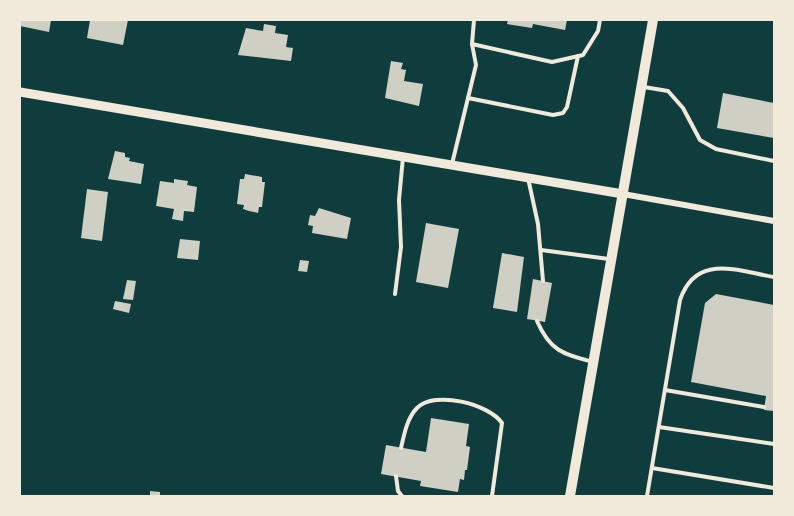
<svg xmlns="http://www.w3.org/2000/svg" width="794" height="516" viewBox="0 0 794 516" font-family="'Varela Round',sans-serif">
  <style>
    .building { fill: #cfcfc3 }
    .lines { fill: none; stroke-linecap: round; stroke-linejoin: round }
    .service { stroke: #f1e9da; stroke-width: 4 }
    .minor { stroke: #f1e9da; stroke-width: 6 }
    .tertiary { stroke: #f1e9da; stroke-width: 9 }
    .primary { stroke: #f1e9da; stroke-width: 10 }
  </style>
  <rect width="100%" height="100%" fill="#0f3d3e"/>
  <!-- building -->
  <g class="building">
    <path d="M20,20H51L49,32L20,26Z"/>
    <path d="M90,20H128L123,45L87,38Z"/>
    <path d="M508,20H567L565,30L533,24L532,28L507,24Z"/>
    <path d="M264,24L276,26L275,33L288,35L286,47L293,48L291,61L238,55L246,28L263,31Z"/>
    <path d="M391,61L403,63L401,69L406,70L404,81L423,84L419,106L385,98Z"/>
    <path d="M723,93L774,103V138L717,128Z"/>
    <path d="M115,151L125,153V157L130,158L129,161L144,164L141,184L108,179Z"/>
    <path d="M245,174L262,177V182H265L262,207H259L258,213L249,211L243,209L244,205L237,204L240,179H244Z"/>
    <path d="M174,179L188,181L187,185L197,187L194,212L184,211L183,221L172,219L174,209L156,206L160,181L174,183Z"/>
    <path d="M87,189L108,192L102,241L81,238Z"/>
    <path d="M319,208L351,218L347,239L312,233L313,226L308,225L310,215L315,216Z"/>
    <path d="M426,223L459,229L448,288L416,282Z"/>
    <path d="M180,239L200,241L198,260L177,258Z"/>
    <path d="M502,253L524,257L517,312L493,308Z"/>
    <path d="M300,260L309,261L307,272L298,271Z"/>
    <path d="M533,279L552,283L545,322L527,319Z"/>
    <path d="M127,280L136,281L133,300L123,299Z"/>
    <path d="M716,294L774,305V411L764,410L766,396L691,382L705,303Z"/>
    <path d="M115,301L131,304L129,313L113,309Z"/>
    <path d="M431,418L469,424L466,446L470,447L467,470H465L464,480L460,479L458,492L420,486L421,481L381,474L386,445L426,452Z"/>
    <path d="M150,491L160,492V496H150Z"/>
  </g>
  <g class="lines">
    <!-- service -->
    <g class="service">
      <path d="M472,44L552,62L583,55L598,31L600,20"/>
      <path d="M644,87L668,91L683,108L700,140L716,149L774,161"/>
      <path d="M468,98L553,115L563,113L567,107L578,56"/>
      <path d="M452,164L476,65L472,44L474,20"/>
      <path d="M528,178L538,224L543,281"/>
      <path d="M541,250L609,259"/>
      <path d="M395,294L401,247L399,200L403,157"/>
      <path d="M537,321C550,351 563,354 593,362"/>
      <path d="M665,390L764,407"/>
      <path d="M659,427L774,444"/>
      <path d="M401,448C404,435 407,418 417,408C435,390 489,404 502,423L492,496"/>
      <path d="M652,468L774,488"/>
      <path d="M396,476L398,491L402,496"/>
      <path d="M647,496L680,300C696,253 737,271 774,277"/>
    </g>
    <!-- minor -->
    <path class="minor" d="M623,194L774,221"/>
    <!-- tertiary -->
    <path class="tertiary" d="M20,92L623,194"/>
    <!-- primary -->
    <path class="primary" d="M570,496L653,20"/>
  </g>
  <!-- border -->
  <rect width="794" height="516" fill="none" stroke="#f1e9da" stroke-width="42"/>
</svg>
